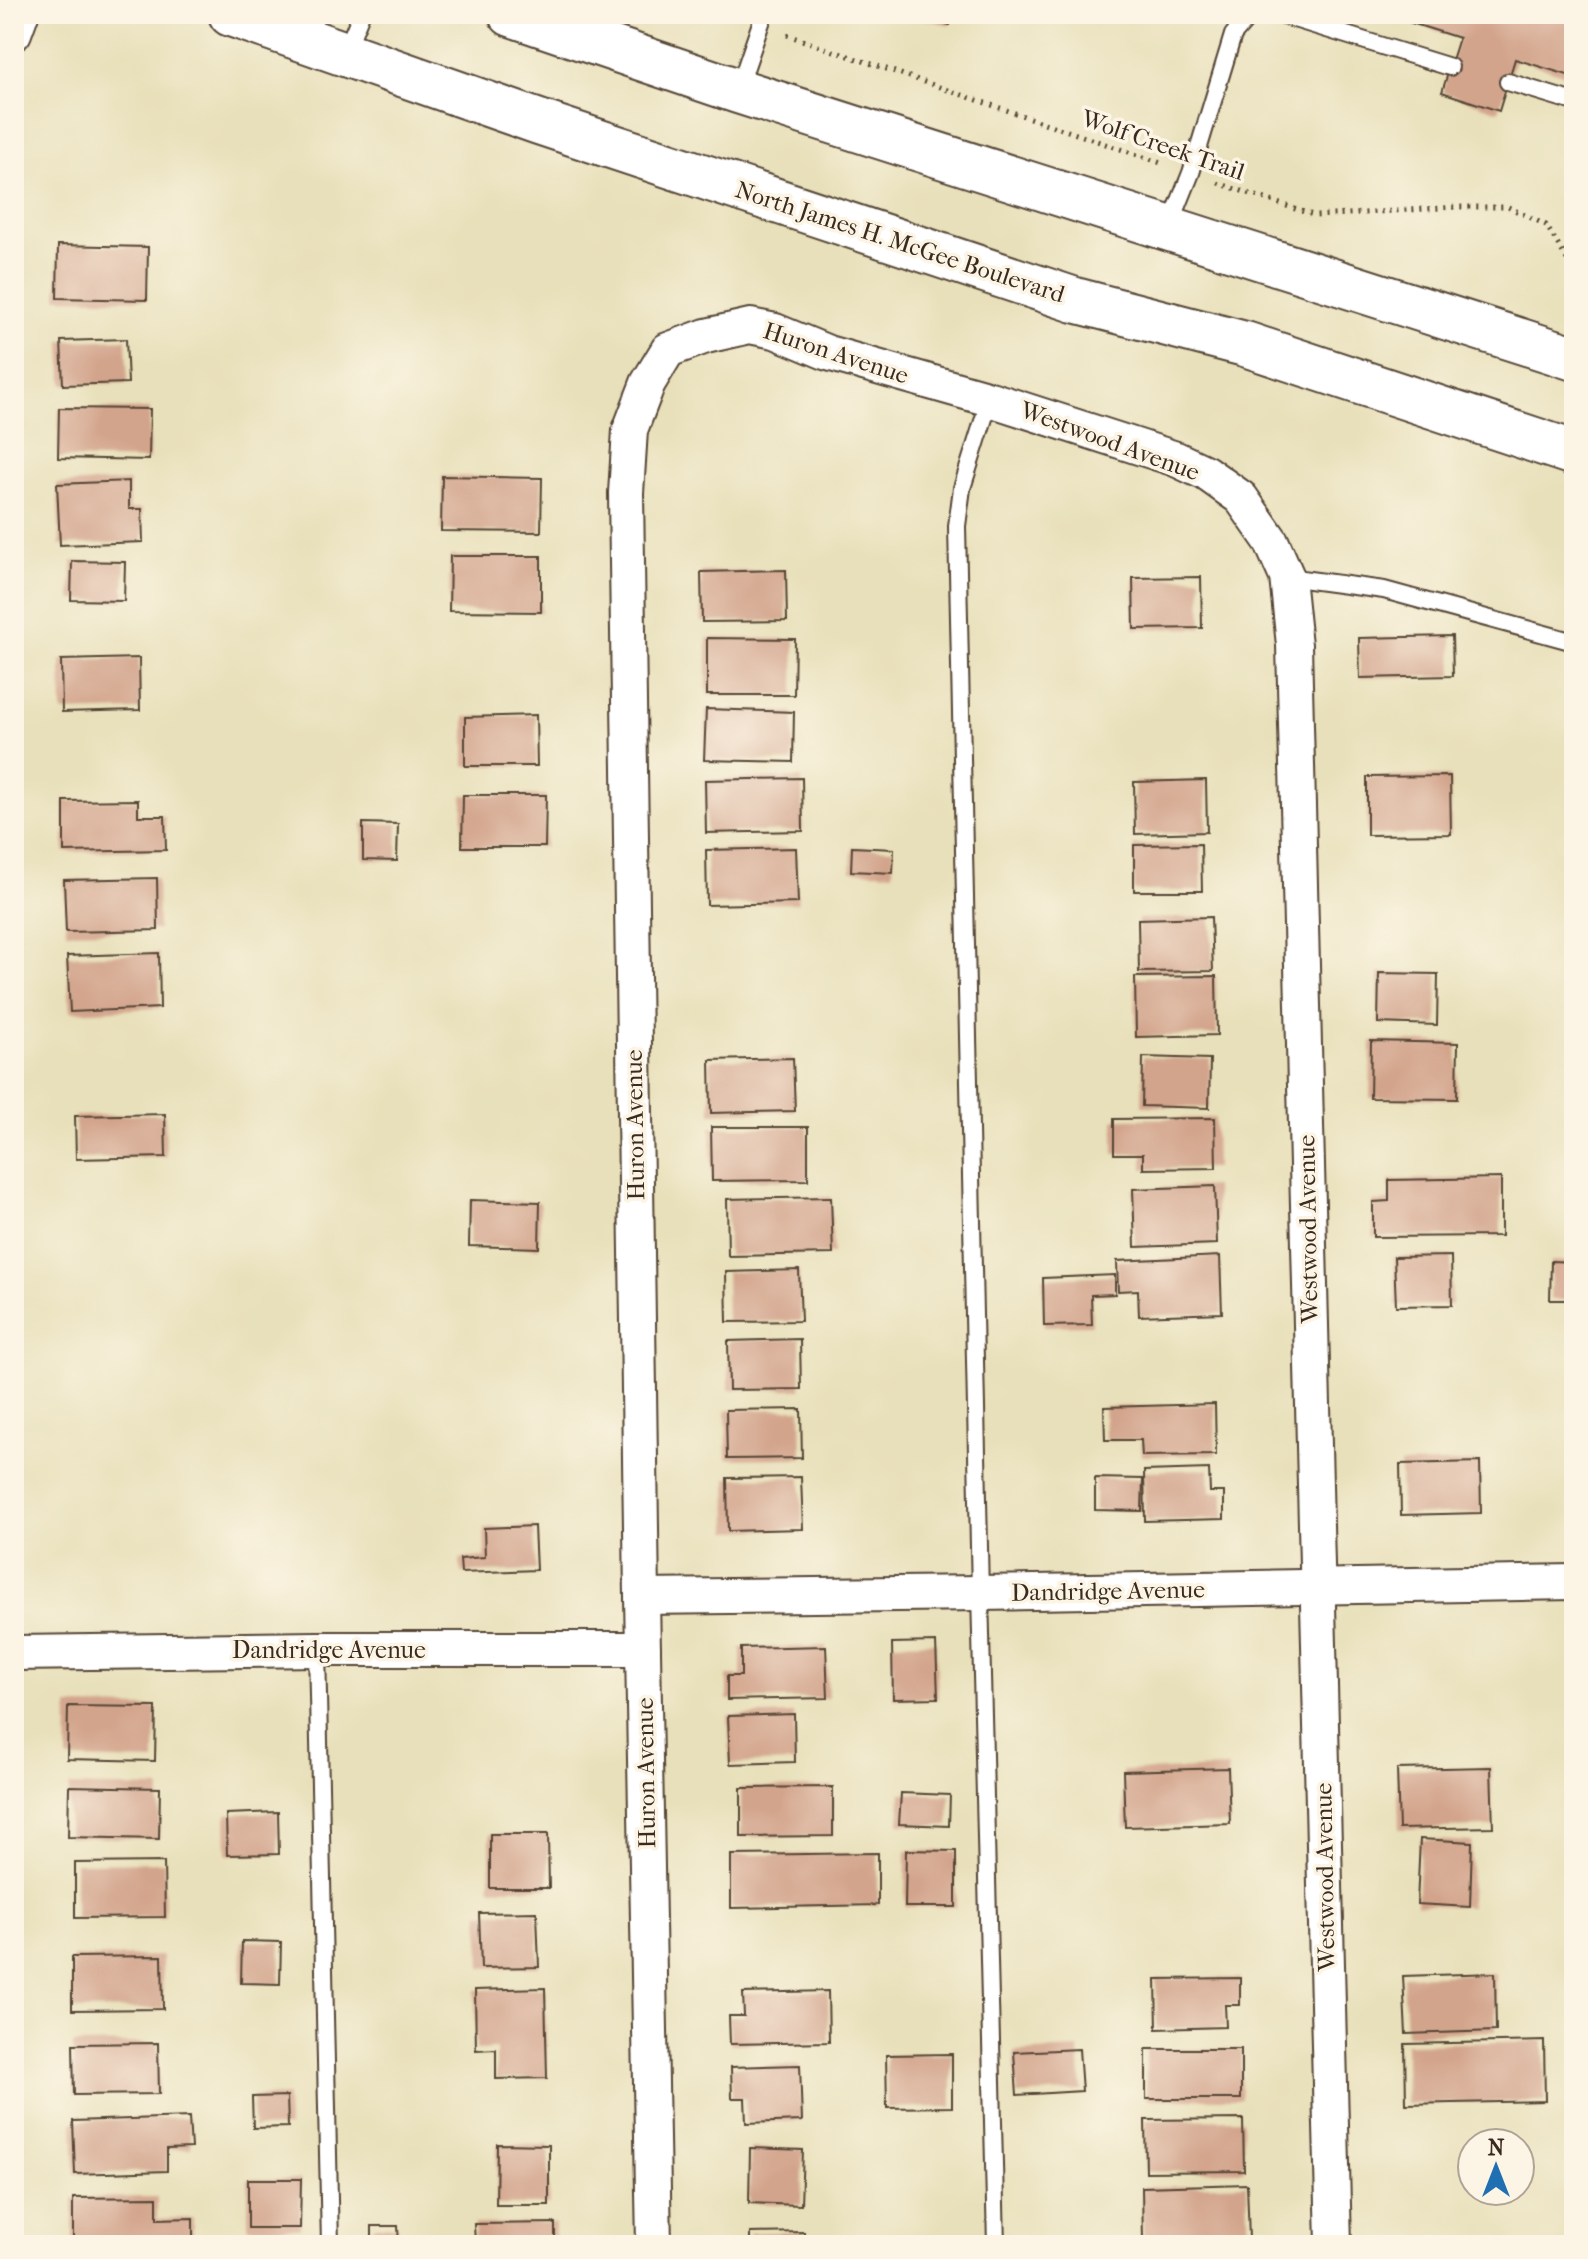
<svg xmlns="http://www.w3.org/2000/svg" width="1588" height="2259" viewBox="0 0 1588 2259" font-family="'IM FELL French Canon',serif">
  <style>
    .building { fill: #d3a48c }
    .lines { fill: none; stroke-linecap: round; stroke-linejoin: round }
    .lane-casing { stroke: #554535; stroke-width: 20 }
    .street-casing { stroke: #554535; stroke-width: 38 }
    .secondary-casing { stroke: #554535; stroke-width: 48 }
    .path { stroke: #554535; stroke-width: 5; stroke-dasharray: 2 6; stroke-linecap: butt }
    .lane { stroke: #fff; stroke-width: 16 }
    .street { stroke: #fff; stroke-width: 34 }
    .secondary { stroke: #fff; stroke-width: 44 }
    .labels { text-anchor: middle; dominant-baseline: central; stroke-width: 7; stroke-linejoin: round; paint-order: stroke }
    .street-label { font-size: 24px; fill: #3b2a1e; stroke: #fcf5e5 }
  </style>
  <rect width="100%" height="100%" fill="#fcf5e5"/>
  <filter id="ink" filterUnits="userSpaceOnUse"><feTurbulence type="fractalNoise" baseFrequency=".0125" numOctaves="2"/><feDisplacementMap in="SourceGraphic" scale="16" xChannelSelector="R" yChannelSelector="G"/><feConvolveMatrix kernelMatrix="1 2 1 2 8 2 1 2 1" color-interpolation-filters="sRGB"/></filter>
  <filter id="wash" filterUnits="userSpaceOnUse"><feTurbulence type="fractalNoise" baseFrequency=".006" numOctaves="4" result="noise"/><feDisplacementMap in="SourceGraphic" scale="32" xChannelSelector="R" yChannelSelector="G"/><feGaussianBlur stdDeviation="1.8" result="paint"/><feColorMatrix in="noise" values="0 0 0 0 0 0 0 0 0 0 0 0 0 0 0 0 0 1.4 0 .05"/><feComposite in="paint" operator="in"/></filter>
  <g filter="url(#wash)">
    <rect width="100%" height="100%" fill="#e8e0ba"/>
    <g id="blocks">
      <!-- building -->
      <g class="building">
        <path d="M906,14H952L950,25Z"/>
        <path d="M1383,14H1574V77L1515,59L1499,111L1442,92L1459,38Z"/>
        <path d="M58,245L148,247L147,300L57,298Z"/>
        <path d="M126,339L128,383L63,385L61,341Z"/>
        <path d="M59,408L150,409L149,460L58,458Z"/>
        <path d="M442,476L542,478L541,532L441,531Z"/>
        <path d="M129,481V509H142L143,542L60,545L57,484Z"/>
        <path d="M450,556H541V612L449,611Z"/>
        <path d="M72,561L125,562L124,601L71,600Z"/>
        <path d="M786,570L787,621L702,622L701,572Z"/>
        <path d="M1201,577L1202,628L1134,629L1133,578Z"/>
        <path d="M1452,636L1453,676L1360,678L1359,638Z"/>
        <path d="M707,638L795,639L794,695H707Z"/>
        <path d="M139,658L140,710L62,712L61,660Z"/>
        <path d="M706,709L794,712L793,762L704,760Z"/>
        <path d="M536,715L537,766H465V717Z"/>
        <path d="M1450,776L1451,834L1367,835V777Z"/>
        <path d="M802,778L803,831L706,833L705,780Z"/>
        <path d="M1206,780L1207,832L1135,834L1134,782Z"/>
        <path d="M463,795H546L545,847H462Z"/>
        <path d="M138,800V816H165L166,850L64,852V801Z"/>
        <path d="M363,823L398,824L397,861L363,860Z"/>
        <path d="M1201,844L1202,891H1134V845Z"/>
        <path d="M852,847L894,849L893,873L851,871Z"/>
        <path d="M796,848L798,903L707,905L706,850Z"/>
        <path d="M157,878L158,930L66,932L64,880Z"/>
        <path d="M1211,917L1213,971L1139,972L1138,919Z"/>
        <path d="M159,953L160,1008L70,1012L67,956Z"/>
        <path d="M1379,973L1438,974L1437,1025L1378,1023Z"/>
        <path d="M1216,976L1217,1035L1136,1037L1135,977Z"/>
        <path d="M1371,1041L1458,1043L1457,1099L1370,1098Z"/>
        <path d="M1143,1057L1210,1059L1209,1108L1142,1106Z"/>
        <path d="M793,1058L795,1111L711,1113L710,1060Z"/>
        <path d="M165,1114L166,1157L76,1159L75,1116Z"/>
        <path d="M1215,1118L1216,1168L1143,1169V1154H1114V1119Z"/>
        <path d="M711,1127H808V1180L712,1181Z"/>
        <path d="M1501,1178V1236L1373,1237V1202L1389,1201V1180Z"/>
        <path d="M1215,1186L1217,1244L1135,1247L1133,1189Z"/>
        <path d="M831,1197L833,1254L728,1256L727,1199Z"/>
        <path d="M470,1200L540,1202L539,1248L469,1246Z"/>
        <path d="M1220,1256L1222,1313L1139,1316L1138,1290L1118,1291L1117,1261Z"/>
        <path d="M1451,1256L1452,1305L1396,1306L1394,1257Z"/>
        <path d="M1551,1261L1574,1262V1300H1550Z"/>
        <path d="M799,1270L801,1321L727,1322L726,1272Z"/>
        <path d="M1115,1275V1294L1091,1295L1092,1325L1044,1326L1043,1278Z"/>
        <path d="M800,1339L801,1389L729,1390L728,1341Z"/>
        <path d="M1215,1404L1216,1455L1142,1456L1141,1440H1105L1104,1407Z"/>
        <path d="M801,1409L802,1458L727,1459L726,1410Z"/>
        <path d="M1480,1462L1481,1513L1401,1515L1400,1464Z"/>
        <path d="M1209,1469L1210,1492H1224V1519L1145,1521L1144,1471Z"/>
        <path d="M801,1477L803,1529L728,1531L727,1478Z"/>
        <path d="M1095,1478L1143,1479L1142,1511L1095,1510Z"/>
        <path d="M534,1526L536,1570L461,1573L460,1559L485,1557L484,1528Z"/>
        <path d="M936,1642L938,1698L893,1699L892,1643Z"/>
        <path d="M826,1646L828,1698L727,1700V1676H741V1648Z"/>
        <path d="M68,1706L156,1707L155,1761L67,1759Z"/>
        <path d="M794,1714L795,1762L730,1764L728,1716Z"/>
        <path d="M1491,1767L1493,1827L1399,1829L1397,1769Z"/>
        <path d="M1228,1768L1230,1824L1125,1827L1123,1771Z"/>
        <path d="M69,1786L160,1788L159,1839L68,1837Z"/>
        <path d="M833,1787V1836L741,1837V1788Z"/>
        <path d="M901,1793L950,1795L949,1826L899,1824Z"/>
        <path d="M278,1812L279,1854L227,1855L226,1814Z"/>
        <path d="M490,1834H548L549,1888H490Z"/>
        <path d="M1420,1839L1472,1842L1470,1907L1417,1904Z"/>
        <path d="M906,1850L956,1851V1907H905Z"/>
        <path d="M878,1853V1905L731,1908V1855Z"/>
        <path d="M164,1862L165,1917L75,1918V1863Z"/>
        <path d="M537,1912L539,1967L481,1968L479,1913Z"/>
        <path d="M242,1941L281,1942L280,1984L241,1983Z"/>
        <path d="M162,1956L163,2009L72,2010V1957Z"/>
        <path d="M1495,1973L1496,2031L1406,2034L1403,1976Z"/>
        <path d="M1240,1978V2005H1225L1226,2027L1157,2029L1156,1979Z"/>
        <path d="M545,1988L547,2078L496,2079V2049L476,2050L475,1990Z"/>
        <path d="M828,1991L829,2042L730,2044L729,2016H744L743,1993Z"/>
        <path d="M1544,2041L1545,2101L1406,2104L1405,2044Z"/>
        <path d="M158,2043L159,2094L74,2095L73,2044Z"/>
        <path d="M1079,2049L1082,2091L1017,2095L1014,2052Z"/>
        <rect x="1146" y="2049" width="95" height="50"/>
        <path d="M952,2054V2107L887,2108L886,2055Z"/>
        <path d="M800,2065L802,2121L746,2123L745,2098H732L731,2067Z"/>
        <path d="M287,2096L288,2127L253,2128L252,2097Z"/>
        <path d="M189,2117L191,2148L167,2149V2171L75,2174L73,2121Z"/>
        <path d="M1243,2119L1244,2171L1146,2172L1145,2120Z"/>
        <path d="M497,2144L549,2145V2205H496Z"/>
        <path d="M750,2148L803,2150L801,2205L749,2203Z"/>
        <path d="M248,2179H301L300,2228H248Z"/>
        <path d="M1247,2184L1249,2239L1143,2241L1142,2187Z"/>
        <path d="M157,2197V2219L193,2218V2245H73V2198Z"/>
        <path d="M555,2223V2245H475L474,2224Z"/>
        <path d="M372,2226H398L399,2245H372Z"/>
        <path d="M804,2232V2245H750V2233Z"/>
      </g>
    </g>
  </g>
  <g filter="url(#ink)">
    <use href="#blocks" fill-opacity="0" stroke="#554535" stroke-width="2"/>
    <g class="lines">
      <defs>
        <g id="lane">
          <path d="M1278,14L1450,67"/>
          <path d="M345,53L361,14"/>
          <path d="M1508,82L1574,102"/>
          <path d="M738,90L764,14"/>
          <path d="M1169,228L1191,173L1233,35L1251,14"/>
          <path d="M990,399L962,488L957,526L980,1593L996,2245"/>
          <path d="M1287,577L1384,590L1574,642"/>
          <path d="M317,1649L330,2245"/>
        </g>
        <g id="street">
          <path d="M14,33L21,14"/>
          <path d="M642,1597L980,1593L1574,1582"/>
          <path d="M14,1653L317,1649H643"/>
          <path d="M654,2245L642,1597L626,493L630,430L648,383L668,350L706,336L750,326L775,331L828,353L990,399L1176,459L1206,473L1241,498L1271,541L1287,577L1294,645L1334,2245"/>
        </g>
        <g id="secondary">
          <path d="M231,14L539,122L1075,300L1245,344L1574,453"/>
          <path d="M511,14L738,91L1574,358"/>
        </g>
      </defs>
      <!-- lane casing -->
      <use href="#lane" class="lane-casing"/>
      <!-- street casing -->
      <use href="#street" class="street-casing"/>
      <!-- secondary casing -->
      <use href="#secondary" class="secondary-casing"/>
      <!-- path -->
      <g class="path">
        <path d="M787,35L1164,164"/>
        <path d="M1218,183L1316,216L1456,207H1508L1546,225L1574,271"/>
      </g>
      <!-- lane -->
      <use href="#lane" class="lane"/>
      <!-- street -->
      <use href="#street" class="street"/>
      <!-- secondary -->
      <use href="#secondary" class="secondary"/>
    </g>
  </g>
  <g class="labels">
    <!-- street labels -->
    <g class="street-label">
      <text transform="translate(1163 145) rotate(19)">Wolf Creek Trail</text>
      <text transform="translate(900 242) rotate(18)">North James H. McGee Boulevard</text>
      <text transform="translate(836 353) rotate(18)">Huron Avenue</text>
      <text transform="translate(1110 441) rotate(20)">Westwood Avenue</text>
      <text transform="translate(635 1125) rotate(-91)">Huron Avenue</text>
      <text transform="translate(1308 1229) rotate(-91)">Westwood Avenue</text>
      <text transform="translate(1108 1591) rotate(-1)">Dandridge Avenue</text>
      <text x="329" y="1650">Dandridge Avenue</text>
      <text transform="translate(646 1773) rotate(-91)">Huron Avenue</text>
      <text transform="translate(1325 1877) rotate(-91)">Westwood Avenue</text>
    </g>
  </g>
  <!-- margin -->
  <rect width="1588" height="2259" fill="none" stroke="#fcf5e5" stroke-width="48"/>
  <!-- north arrow -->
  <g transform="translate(1496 2167)"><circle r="38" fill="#fcf5e5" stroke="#afa495" stroke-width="2"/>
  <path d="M0-6L14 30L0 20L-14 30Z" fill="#1f6fb2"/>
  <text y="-12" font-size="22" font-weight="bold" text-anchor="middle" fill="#3b2a1e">N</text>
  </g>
</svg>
